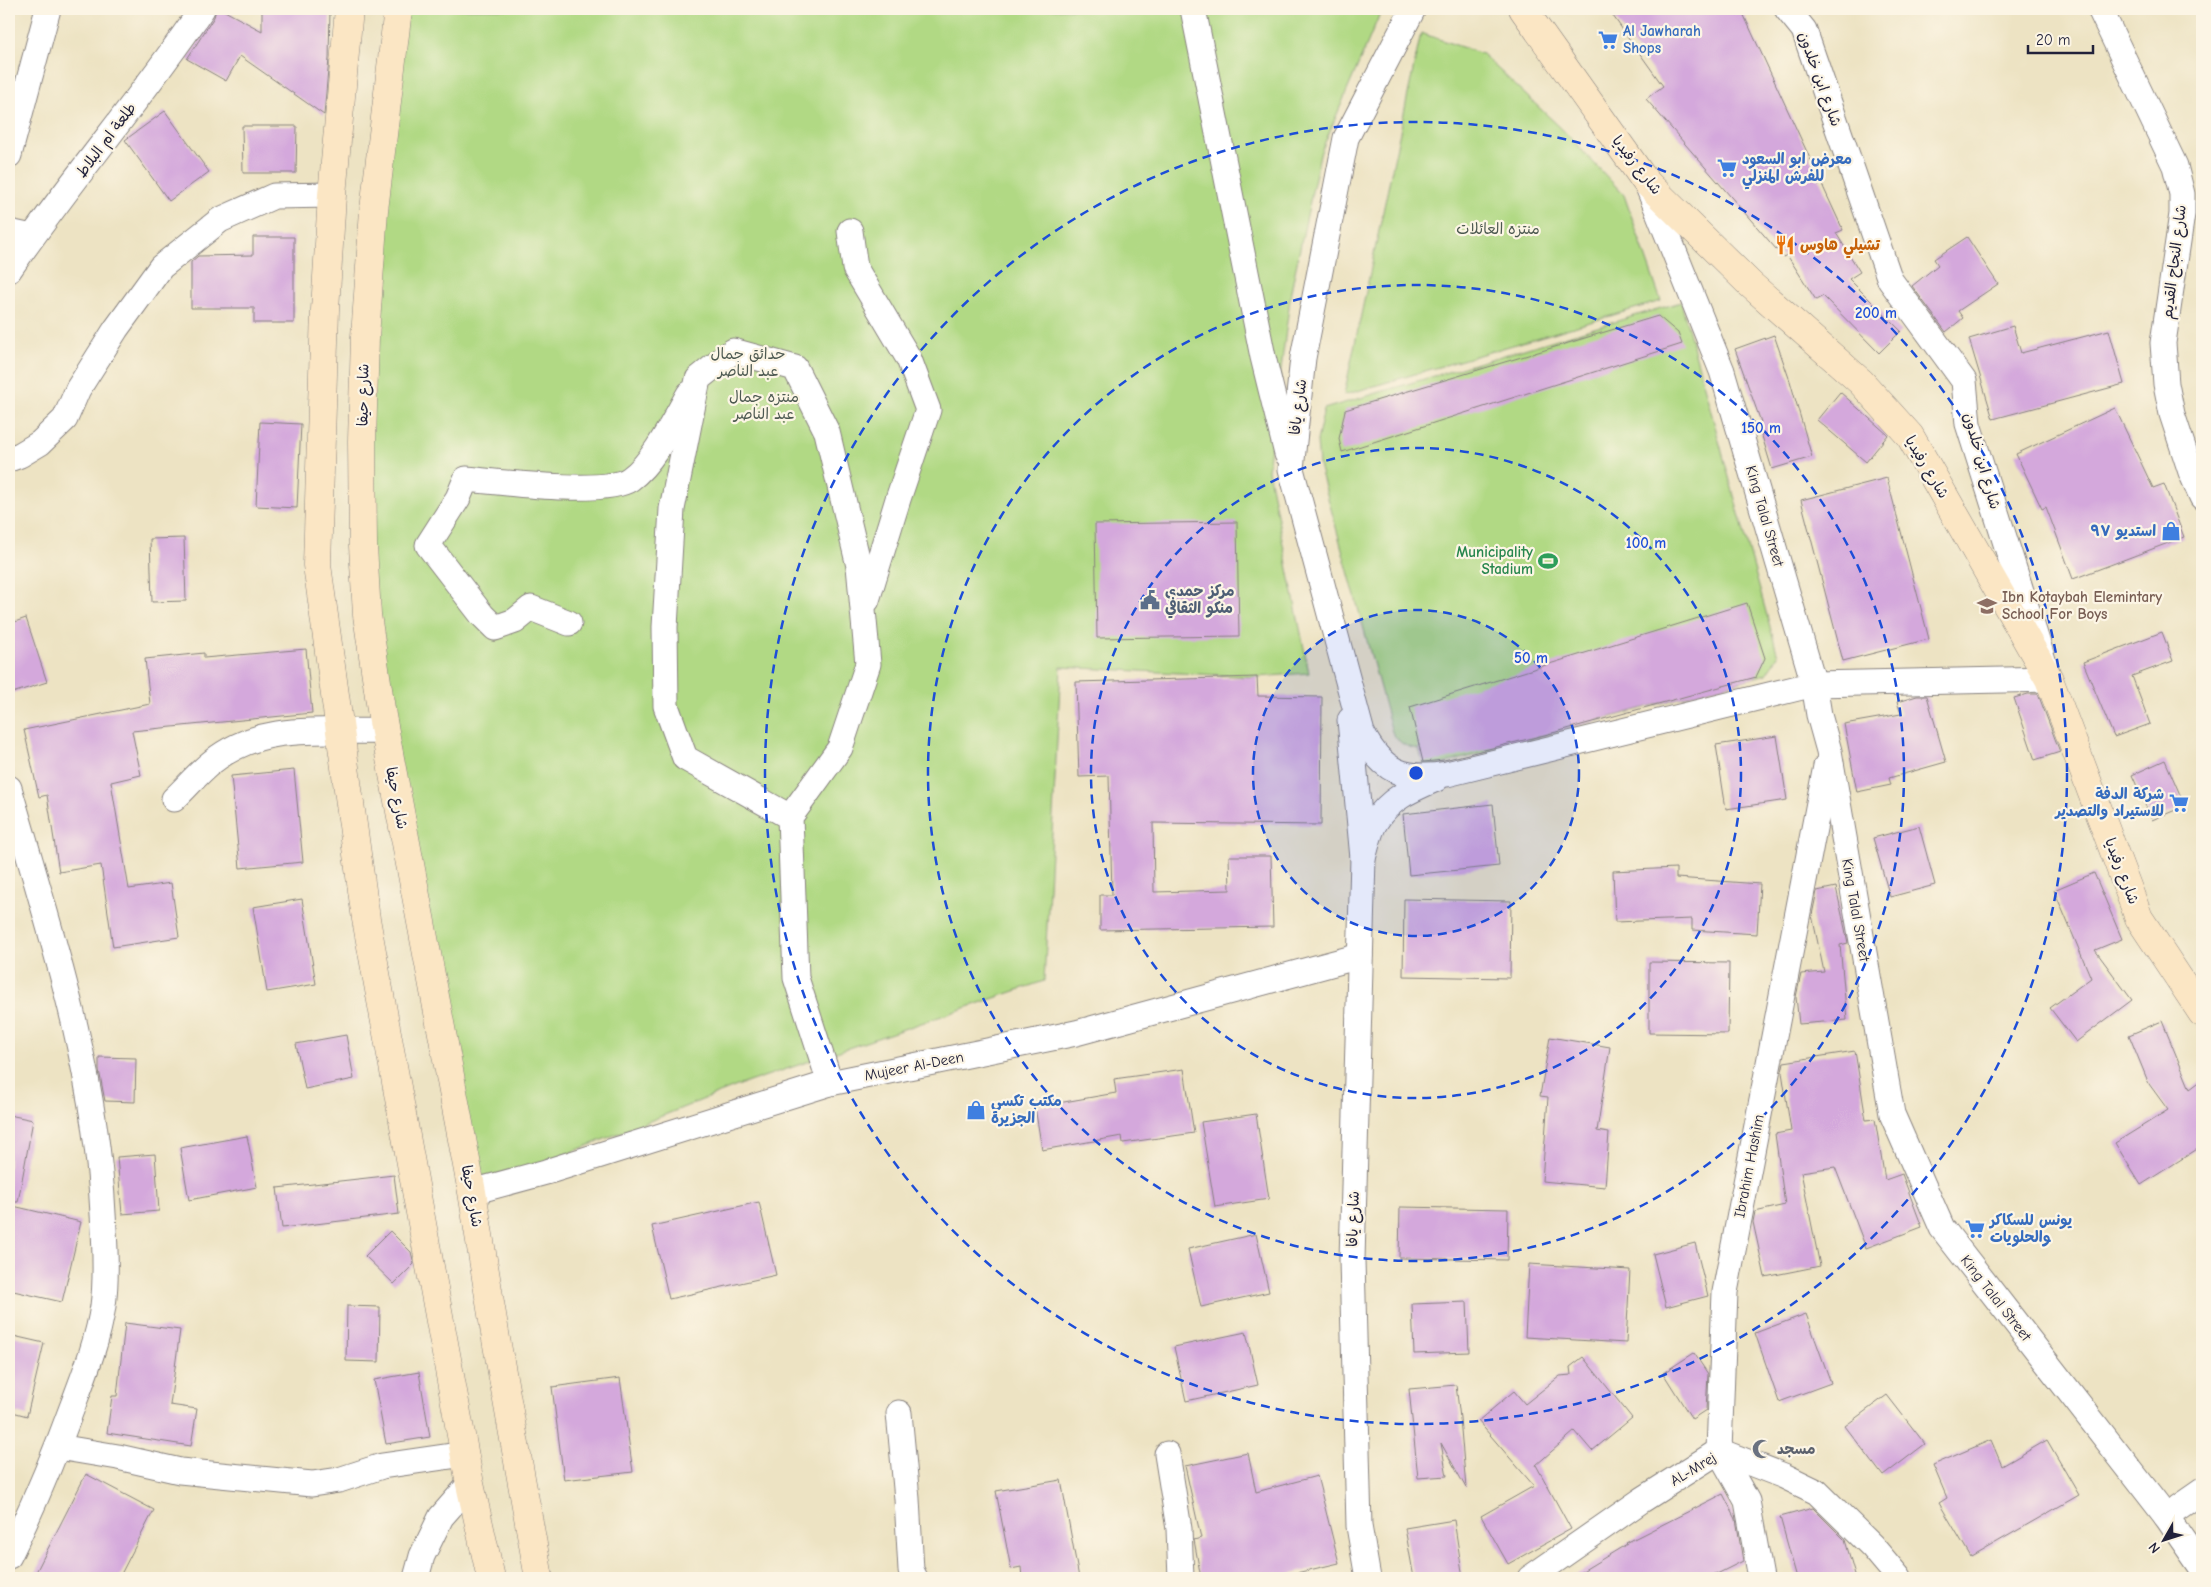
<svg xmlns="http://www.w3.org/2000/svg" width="2211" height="1587" viewBox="0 0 2211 1587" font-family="'Comic Neue','Playpen Sans Arabic',sans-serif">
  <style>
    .green { fill: #b1d984; stroke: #6a7e60 }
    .building { fill: #d4a8dc }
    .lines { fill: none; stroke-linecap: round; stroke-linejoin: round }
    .street-casing { stroke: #88827f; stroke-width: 27 }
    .secondary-casing { stroke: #88827f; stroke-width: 29 }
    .street { stroke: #fff; stroke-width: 25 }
    .secondary { stroke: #fbe6c4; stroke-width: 28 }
    .ring { fill: none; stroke: #1d4ed8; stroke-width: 2.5; stroke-dasharray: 9 6 }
    .labels { text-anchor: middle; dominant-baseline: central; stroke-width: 4.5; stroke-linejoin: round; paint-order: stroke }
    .shop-label { font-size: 15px; font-weight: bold; fill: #366cbe; stroke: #fcf5e5; text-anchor: start }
    .street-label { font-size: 15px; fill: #22223b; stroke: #fcf5e5 }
    .park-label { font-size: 15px; fill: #4d5951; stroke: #fcf5e5 }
    .food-label { font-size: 15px; font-weight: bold; fill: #c56008; stroke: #fcf5e5; text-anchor: start }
    .leisure-label { font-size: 15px; font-weight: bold; fill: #27864d; stroke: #fcf5e5; text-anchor: end }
    .service-label { font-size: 15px; font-weight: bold; fill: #4e5e75; stroke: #fcf5e5; text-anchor: start }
    .education-label { font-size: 15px; font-weight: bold; fill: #785e54; stroke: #fcf5e5; text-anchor: start }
    .worship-label { font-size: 15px; font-weight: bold; fill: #5b616d; stroke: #fcf5e5; text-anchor: start }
    .centre { fill: #1d4ed8; stroke: #fcf5e5; stroke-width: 2.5 }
    .ring-label { font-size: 15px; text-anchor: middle; font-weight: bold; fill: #1d4ed8; stroke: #fcf5e5; stroke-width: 4.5; stroke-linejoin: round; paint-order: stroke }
  </style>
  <rect width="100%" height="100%" fill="#fcf5e5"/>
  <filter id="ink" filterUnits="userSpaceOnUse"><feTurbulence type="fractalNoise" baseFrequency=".02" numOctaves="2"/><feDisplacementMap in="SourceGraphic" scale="10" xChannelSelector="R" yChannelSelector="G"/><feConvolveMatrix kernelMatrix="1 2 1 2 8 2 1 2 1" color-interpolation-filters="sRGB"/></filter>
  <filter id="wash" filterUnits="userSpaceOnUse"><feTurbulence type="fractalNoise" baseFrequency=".0096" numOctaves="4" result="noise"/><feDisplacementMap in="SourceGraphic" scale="20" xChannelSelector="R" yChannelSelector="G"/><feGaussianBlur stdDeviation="1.12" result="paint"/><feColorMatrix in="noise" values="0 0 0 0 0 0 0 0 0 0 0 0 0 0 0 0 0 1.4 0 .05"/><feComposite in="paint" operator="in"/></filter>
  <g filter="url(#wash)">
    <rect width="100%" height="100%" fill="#ede3c3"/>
    <!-- green -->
    <g class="green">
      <path d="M393,9H1382L1320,154L1291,291L1268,470L1309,673L1257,677L1061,667L1044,981L737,1086L472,1192L363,546Z"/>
      <path d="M1421,33L1482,54L1563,130L1624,195L1661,301L1344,395Z"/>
      <path d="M1681,302L1778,656L1766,674L1425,769L1419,749C1405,747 1400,744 1392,732L1319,465L1317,441L1324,409Z"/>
    </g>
    <g id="blocks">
      <!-- building -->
      <g class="building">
        <path d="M216,9H221L262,31V9H330L329,59L324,115L240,56L226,81L187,59L214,17Z"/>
        <path d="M1608,9H1741L1843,230L1836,233L1860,272L1849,279L1901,331L1879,353L1823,296L1816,300L1787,255L1783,257L1646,99L1663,86Z"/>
        <path d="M165,111L209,172L169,201L125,140Z"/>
        <path d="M242,126H297L296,173H243Z"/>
        <path d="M253,237H294V323H254V308H191V262L198,256L253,255Z"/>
        <path d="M1967,237L1998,284L1958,311L1963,318L1946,332L1912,286L1938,265L1934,259Z"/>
        <path d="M1658,316L1678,333L1682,344L1342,452L1339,439L1345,410Z"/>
        <path d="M2013,326L2021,353L2109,330L2124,384L1993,419L1969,339Z"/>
        <path d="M1774,335L1790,381L1812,457L1772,469L1758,423L1761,422L1735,349Z"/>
        <path d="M1840,392L1888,435L1866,462L1817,420Z"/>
        <path d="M2115,408L2153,488L2164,484L2184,537L2073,579L2046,507L2042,509L2016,454Z"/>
        <path d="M260,422L301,424L297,508L256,506Z"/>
        <path d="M1887,478L1929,639L1843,661L1801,500Z"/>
        <path d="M1237,522L1239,636L1097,638L1095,524Z"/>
        <path d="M184,538L186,601L152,602L150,539Z"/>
        <path d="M1747,603L1765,658L1756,677L1556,732L1444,760L1423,762L1410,707Z"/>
        <path d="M26,618L47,682L9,694V624Z"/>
        <path d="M2162,632L2173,661L2132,676L2150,724L2114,737L2083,662Z"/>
        <path d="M306,649L312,713L132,731L141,775L111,782L129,889L171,883L179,937L113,947L101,865L59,872L47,795L39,797L24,730L150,704L145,659L204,653V658Z"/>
        <path d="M1257,677L1258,696L1322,697L1321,825L1153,823L1154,892L1230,890L1229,856H1271L1273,927L1100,930V895H1112L1109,776L1079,777L1076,682Z"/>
        <path d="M2028,694H2038L2060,752L2035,760L2014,698Z"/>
        <path d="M1917,696H1927L1946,762L1889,778L1891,785L1857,792L1844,724L1901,714L1897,702Z"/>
        <path d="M1777,736L1787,800L1726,809L1716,745Z"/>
        <path d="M2165,760L2185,806L2152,820L2132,775Z"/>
        <path d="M294,770L303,862L240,868L231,776Z"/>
        <path d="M1493,804L1499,866L1409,875L1403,814Z"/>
        <path d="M1919,826L1935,885L1890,897L1873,838Z"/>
        <path d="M1676,868V878L1760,884L1757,934L1692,930V919L1615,922L1613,871Z"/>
        <path d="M2094,873L2122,939L2095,950L2132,1000L2076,1042L2050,1008L2091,978L2054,890Z"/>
        <path d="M1836,887L1848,943L1840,945L1847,1020L1799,1024L1796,997L1801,974L1824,972L1812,915L1817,891Z"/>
        <path d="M302,899L316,984L267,992L253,907Z"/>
        <path d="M1404,899L1511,901L1510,978L1403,976Z"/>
        <path d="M1649,962L1729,963L1728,1034L1649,1033Z"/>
        <path d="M2162,1021L2190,1089L2202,1080V1146L2141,1185L2115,1143L2168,1110L2149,1084L2129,1035Z"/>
        <path d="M346,1035L354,1079L305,1089L296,1044Z"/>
        <path d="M1550,1037L1610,1047L1597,1131L1609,1133L1605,1187L1542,1181L1548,1097L1540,1096Z"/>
        <path d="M1855,1051L1866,1120L1875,1119L1885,1180L1902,1174L1922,1227L1866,1248L1835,1167L1801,1172L1820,1266L1765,1277L1753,1222L1755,1212L1785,1205L1775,1134L1791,1131L1782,1072L1784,1062Z"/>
        <path d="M99,1057L136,1058L135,1102L105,1101L99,1070Z"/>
        <path d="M1184,1069L1194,1133L1123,1143L1122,1136L1042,1150L1035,1107L1116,1093L1114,1079Z"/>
        <path d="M1256,1114L1269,1199L1215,1207L1201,1122Z"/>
        <path d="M9,1115L33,1120L18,1202H9Z"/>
        <path d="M247,1136L257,1187L189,1200L180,1148Z"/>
        <path d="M155,1154L159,1211L122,1214L117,1157Z"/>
        <path d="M394,1175L399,1214L282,1228L277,1188Z"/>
        <path d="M759,1202L776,1275L669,1299L652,1226Z"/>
        <path d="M9,1205L81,1222L62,1302L9,1290Z"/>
        <path d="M1400,1207L1508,1209L1507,1260L1399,1258Z"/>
        <path d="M390,1231L411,1252L414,1264L394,1284L365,1256Z"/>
        <path d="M1256,1234L1269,1292L1201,1307L1188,1249Z"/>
        <path d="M1695,1243L1708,1296L1666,1307L1653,1254Z"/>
        <path d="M1529,1264L1630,1270L1626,1343L1525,1337Z"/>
        <path d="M1467,1302L1469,1352L1414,1354L1412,1304Z"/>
        <path d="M347,1306L380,1307L379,1362L346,1361Z"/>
        <path d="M1806,1314L1831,1383L1779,1402L1755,1333Z"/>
        <path d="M125,1323L180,1330L170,1405L197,1409L191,1446L107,1433L112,1396H117Z"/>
        <path d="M1246,1332L1258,1385L1186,1401L1174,1347Z"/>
        <path d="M9,1335L44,1343L27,1416L9,1411Z"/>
        <path d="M1694,1353L1708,1374L1706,1410L1692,1419L1663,1373Z"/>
        <path d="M1583,1357L1632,1418L1592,1451L1575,1431L1536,1465L1571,1529L1508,1564L1481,1516L1534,1486L1478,1421L1514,1391L1525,1404L1560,1376L1571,1375L1570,1367Z"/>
        <path d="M419,1372L430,1437L386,1444L374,1380Z"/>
        <path d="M620,1378L633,1472L564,1480L552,1387Z"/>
        <path d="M1456,1385L1460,1418L1466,1488L1441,1443L1447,1476L1418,1478L1409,1389Z"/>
        <path d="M1887,1395L1925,1444L1883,1476L1845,1426Z"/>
        <path d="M1991,1440L2002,1466L2047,1440L2079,1495L1971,1557L1939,1503L1947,1498L1933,1465Z"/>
        <path d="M1248,1453L1256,1492L1317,1476L1339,1563L1275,1578H1201L1194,1540L1201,1538L1185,1466Z"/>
        <path d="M86,1474L154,1510L119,1578H33Z"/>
        <path d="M1061,1480L1079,1578H1022L1021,1567L1011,1569L996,1491Z"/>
        <path d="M1723,1494L1736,1519L1743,1561L1709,1578H1571L1627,1544L1626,1543Z"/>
        <path d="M1813,1508L1845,1540L1856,1578H1797L1780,1517Z"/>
        <path d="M1454,1520L1463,1578H1414L1405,1528Z"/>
      </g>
    </g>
  </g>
  <g filter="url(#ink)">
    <use href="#blocks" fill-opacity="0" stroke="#88827f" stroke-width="1"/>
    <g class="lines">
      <defs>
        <g id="street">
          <path d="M1193,9L1263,357L1287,454"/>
          <path d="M1413,9L1346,138L1303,358L1291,469L1362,733C1382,772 1404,781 1447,774L1814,684L2049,679L1968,424L1964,381L1890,280L1804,30L1787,9"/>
          <path d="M2100,9L2175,166L2182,194V214L2163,343L2166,384L2172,414L2191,472L2202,497"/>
          <path d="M9,155L48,9"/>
          <path d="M1647,184L1722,371L1814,684L1819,715L1829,751L1892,1114L1942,1228L2166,1516L2202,1568"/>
          <path d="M850,231L855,268L909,359L928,410L898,499L867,600"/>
          <path d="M9,232L32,237"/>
          <path d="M9,270C70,181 141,99 202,9"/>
          <path d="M9,459L20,455L40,443L65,419L78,389L116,329L161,267L220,220L274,196L332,195"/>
          <path d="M569,623L531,608L515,621L495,628L482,615L428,545L458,498L466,479C499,482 606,496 630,479C654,462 674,420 689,394"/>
          <path d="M1350,720L1363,858C1367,846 1369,831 1376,821C1390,798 1413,789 1436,779"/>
          <path d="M9,788C49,927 96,1068 103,1214C105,1243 107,1276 103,1306C98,1340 85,1373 73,1405C54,1457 33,1507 9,1556"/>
          <path d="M174,799C187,787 198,773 212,762C263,721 324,733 384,731"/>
          <path d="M790,817L685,758L666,706L665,627L672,509L698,379L733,351L795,368L827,432L859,566L868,664L840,748L790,817L796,978L830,1083"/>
          <path d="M1363,858L1352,1260L1359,1526L1368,1578"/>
          <path d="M472,1192L546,1172L830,1083L1076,1033L1360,956"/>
          <path d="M899,1413L907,1499L911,1570L915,1578"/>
          <path d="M58,1447L118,1457L180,1471L312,1484L339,1480L382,1466L465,1454"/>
          <path d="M1167,1454L1179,1529L1181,1578"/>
          <path d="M2166,1516L2202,1491"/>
          <path d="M416,1578L422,1556L441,1517L470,1484"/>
          <path d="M1530,1578L1642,1500L1719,1451L1784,1476L1817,1492L1872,1546L1899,1578"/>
          <path d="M1761,1578L1747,1501L1719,1451L1725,1292L1826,766"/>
        </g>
        <g id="secondary">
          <path d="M349,9L332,195L325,310L317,565L366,919L470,1484L491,1578"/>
          <path d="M398,9L374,210L365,337L362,441L363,546L367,615L382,716L472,1192L496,1339L539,1578"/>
          <path d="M1523,9L1646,182L1750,284L1861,382L1910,436L2049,679L2139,918L2202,1013"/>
        </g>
      </defs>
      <!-- street casing -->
      <use href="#street" class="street-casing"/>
      <!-- secondary casing -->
      <use href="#secondary" class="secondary-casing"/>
      <!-- street -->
      <use href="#street" class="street"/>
      <!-- secondary -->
      <use href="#secondary" class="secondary"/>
    </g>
  </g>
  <!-- distance rings -->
  <circle cx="1416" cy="773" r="163" fill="#1d4ed8" fill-opacity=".12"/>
  <g class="ring">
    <circle cx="1416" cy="773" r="163"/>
    <circle cx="1416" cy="773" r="325"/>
    <circle cx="1416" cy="773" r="488"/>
    <circle cx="1416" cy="773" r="651"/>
  </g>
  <!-- icons -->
  <defs>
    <symbol id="supermarket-bare" viewBox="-9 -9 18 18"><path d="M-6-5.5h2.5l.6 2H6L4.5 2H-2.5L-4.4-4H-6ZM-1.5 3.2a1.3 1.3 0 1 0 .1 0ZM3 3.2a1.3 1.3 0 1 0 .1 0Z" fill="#3f7fe0" stroke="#fcf5e5" stroke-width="2.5" paint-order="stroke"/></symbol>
    <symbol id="restaurant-bare" viewBox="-9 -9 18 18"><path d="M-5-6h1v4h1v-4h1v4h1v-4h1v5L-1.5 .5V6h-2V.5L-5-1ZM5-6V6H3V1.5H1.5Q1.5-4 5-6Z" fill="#e8710a" stroke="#fcf5e5" stroke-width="2.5" paint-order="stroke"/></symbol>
    <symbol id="shop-bare" viewBox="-9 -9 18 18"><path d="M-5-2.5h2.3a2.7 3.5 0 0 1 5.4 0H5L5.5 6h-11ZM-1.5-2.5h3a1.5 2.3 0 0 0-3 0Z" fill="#3f7fe0" stroke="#fcf5e5" stroke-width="2.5" paint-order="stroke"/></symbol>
    <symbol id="stadium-bare" viewBox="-9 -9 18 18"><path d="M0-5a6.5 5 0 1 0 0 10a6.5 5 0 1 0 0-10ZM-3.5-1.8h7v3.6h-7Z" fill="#2e9e5b" stroke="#fcf5e5" stroke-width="2.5" paint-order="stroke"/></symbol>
    <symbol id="civic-bare" viewBox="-9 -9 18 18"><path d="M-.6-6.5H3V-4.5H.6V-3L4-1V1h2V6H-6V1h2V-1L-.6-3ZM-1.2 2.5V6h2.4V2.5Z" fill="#5c6f8a" stroke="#fcf5e5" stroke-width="2.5" paint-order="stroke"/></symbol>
    <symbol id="school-bare" viewBox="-9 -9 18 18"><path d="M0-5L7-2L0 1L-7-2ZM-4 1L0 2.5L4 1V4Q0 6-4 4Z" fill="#8d6e63" stroke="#fcf5e5" stroke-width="2.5" paint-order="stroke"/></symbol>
    <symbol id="mosque-bare" viewBox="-9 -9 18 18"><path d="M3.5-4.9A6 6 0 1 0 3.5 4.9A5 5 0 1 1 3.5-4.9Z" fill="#6b7280" stroke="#fcf5e5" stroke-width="2.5" paint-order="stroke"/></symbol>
  </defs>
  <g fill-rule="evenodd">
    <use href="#supermarket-bare" x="1594" y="26" width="28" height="28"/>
    <use href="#supermarket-bare" x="1713" y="154" width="28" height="28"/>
    <use href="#restaurant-bare" x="1771" y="231" width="28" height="28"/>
    <use href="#shop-bare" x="2157" y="517" width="28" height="28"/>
    <use href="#stadium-bare" x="1534" y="547" width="28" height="28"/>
    <use href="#civic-bare" x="1136" y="586" width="28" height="28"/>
    <use href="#school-bare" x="1973" y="592" width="28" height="28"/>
    <use href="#supermarket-bare" x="2165" y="789" width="28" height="28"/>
    <use href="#shop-bare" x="962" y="1096" width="28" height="28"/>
    <use href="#supermarket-bare" x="1961" y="1215" width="28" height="28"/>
    <use href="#mosque-bare" x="1748" y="1435" width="28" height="28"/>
  </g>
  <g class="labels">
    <!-- shop labels -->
    <g class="shop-label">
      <text x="1623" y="31">Al Jawharah<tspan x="1623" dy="17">Shops</tspan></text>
      <text x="1742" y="159">معرض ابو السعود<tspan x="1742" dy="17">للفرش المنزلي</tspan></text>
      <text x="2156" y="531" text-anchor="end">استديو ٩٧</text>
      <text x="2164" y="794" text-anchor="end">شركة الدفة<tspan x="2164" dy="17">للاستيراد والتصدير</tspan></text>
      <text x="991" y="1101">مكتب تكسي<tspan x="991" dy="17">الجزيرة</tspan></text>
      <text x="1990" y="1220">يونس للسكاكر<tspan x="1990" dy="17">والحلويات</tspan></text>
    </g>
    <!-- street labels -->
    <g class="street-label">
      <text transform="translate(1820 79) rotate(70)">شارع ابن خلدون</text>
      <text transform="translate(106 140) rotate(-53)">طلعة ام البلاط</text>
      <text transform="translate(1637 165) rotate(52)">شارع رفيديا</text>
      <text transform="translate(2174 262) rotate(-83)">شارع النجاح القديم</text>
      <text transform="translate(363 395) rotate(-89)">شارع حيفا</text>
      <text transform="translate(1298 407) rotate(-83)">شارع يافا</text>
      <text transform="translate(1982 461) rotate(74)">شارع ابن خلدون</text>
      <text transform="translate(1927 467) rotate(59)">شارع رفيديا</text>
      <text transform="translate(1765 516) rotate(74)">King Talal Street</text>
      <text transform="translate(397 798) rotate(79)">شارع حيفا</text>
      <text transform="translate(2122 871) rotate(69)">شارع رفيديا</text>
      <text transform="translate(1856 910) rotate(80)">King Talal Street</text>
      <text transform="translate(914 1066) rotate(-11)">Mujeer Al-Deen</text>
      <text transform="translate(1749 1166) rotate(-79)">Ibrahim Hashim</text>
      <text transform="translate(472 1196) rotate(80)">شارع حيفا</text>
      <text transform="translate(1353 1219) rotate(-88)">شارع يافا</text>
      <text transform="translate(1996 1298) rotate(52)">King Talal Street</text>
      <text transform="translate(1693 1469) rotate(-31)">AL-Mrej</text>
    </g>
    <!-- park labels -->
    <g class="park-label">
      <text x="1498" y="229">منتزه العائلات</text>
      <text x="748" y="354">حدائق جمال<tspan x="748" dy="17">عبد الناصر</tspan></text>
      <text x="764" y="397">منتزه جمال<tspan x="764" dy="17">عبد الناصر</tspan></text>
    </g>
    <!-- food labels -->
    <g class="food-label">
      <text x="1800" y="245">تشيلي هاوس</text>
    </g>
    <!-- leisure labels -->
    <g class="leisure-label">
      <text x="1533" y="552">Municipality<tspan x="1533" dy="17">Stadium</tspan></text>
    </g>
    <!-- service labels -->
    <g class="service-label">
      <text x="1165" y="591">مركز حمدي<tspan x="1165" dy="17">منكو الثقافي</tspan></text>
    </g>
    <!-- education labels -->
    <g class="education-label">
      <text x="2002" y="597">Ibn Kotaybah Elemintary<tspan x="2002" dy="17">School For Boys</tspan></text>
    </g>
    <!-- worship labels -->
    <g class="worship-label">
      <text x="1777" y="1449">مسجد</text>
    </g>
  </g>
  <circle cx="1416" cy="773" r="8" class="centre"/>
  <g class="ring-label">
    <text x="1876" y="318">200 m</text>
    <text x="1761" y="433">150 m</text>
    <text x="1646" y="548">100 m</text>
    <text x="1531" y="663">50 m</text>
  </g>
  <!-- margin -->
  <rect width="2211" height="1587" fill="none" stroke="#fcf5e5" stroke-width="30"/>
  <!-- north arrow -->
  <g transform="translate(2164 1540) rotate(231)" stroke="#fcf5e5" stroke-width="4" paint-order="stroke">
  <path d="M0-4L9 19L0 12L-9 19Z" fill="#22223b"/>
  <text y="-8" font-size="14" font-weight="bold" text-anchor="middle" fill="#22223b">N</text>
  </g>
  <!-- scale -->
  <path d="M2028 45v8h65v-8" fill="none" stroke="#22223b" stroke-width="2.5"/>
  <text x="2036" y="45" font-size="15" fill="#22223b" stroke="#fcf5e5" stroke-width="4" paint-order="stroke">20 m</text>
</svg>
